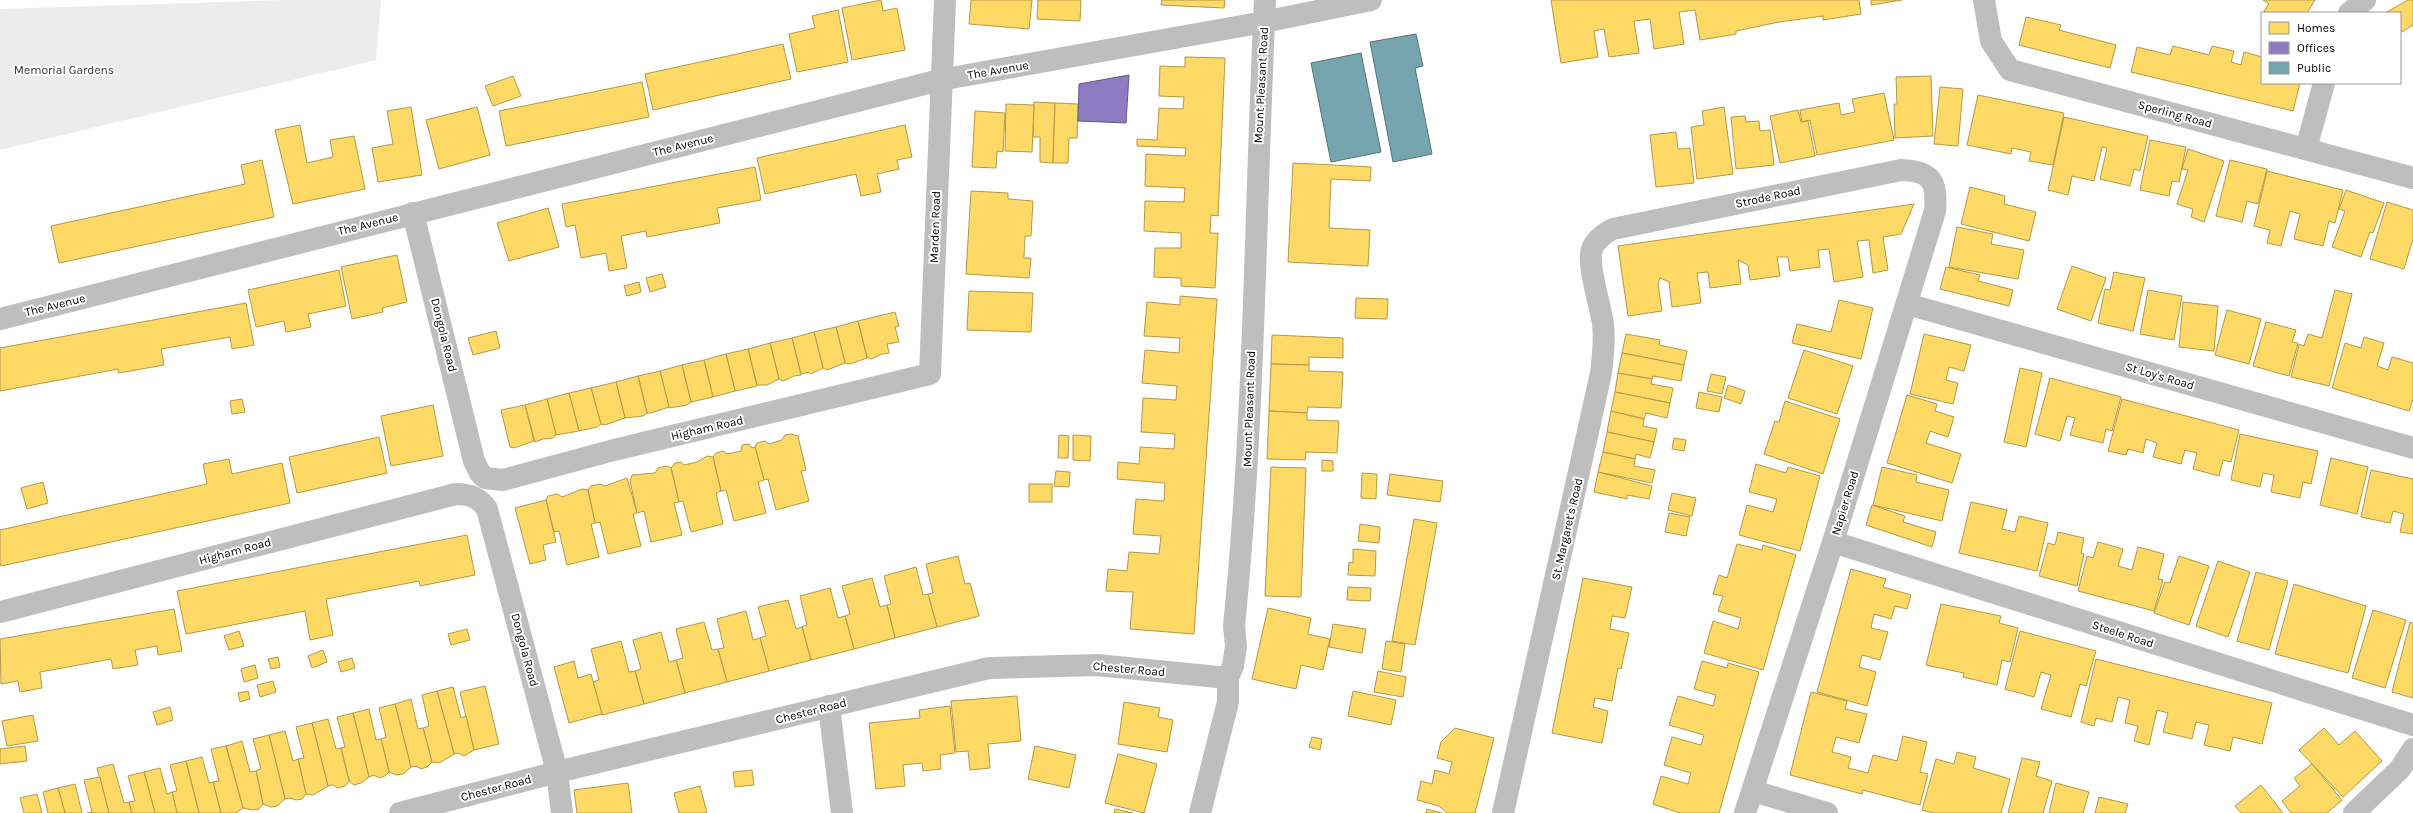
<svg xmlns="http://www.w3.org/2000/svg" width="2413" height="813" viewBox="0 0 2413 813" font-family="Karla,sans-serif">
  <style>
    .green { fill: #ececec }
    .homes { fill: #ffd966; stroke: #b29847 }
    .offices { fill: #8e7cc3; stroke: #635788 }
    .public { fill: #76a5af; stroke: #53747a }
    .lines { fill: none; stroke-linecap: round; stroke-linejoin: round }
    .minor { stroke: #bebebe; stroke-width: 22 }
    .labels { text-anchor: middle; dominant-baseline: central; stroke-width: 4; stroke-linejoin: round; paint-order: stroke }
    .park-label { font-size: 12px; fill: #333; stroke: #fff }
    .street-label { font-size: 12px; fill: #000; stroke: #fff }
  </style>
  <rect width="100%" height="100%" fill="#fff"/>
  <!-- green -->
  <path class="green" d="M289,0H381L376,60L0,150V9Z"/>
  <!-- homes -->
  <g class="homes">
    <path d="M881,0L883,11L897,8L905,50L852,60L842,8Z"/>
    <path d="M971,0H1032L1029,29L969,24Z"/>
    <path d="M1038,0H1081L1080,21L1037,19Z"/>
    <path d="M1162,0H1225L1224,8L1161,5Z"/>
    <path d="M1551,0H1859L1861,14L1823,20V16L1779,22L1736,31V34L1700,40L1695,10L1679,12L1684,44L1654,49L1650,19L1634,21L1639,53L1609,57L1604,29L1594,31L1598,57L1561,63Z"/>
    <path d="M1871,0H1902L1871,5Z"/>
    <path d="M2263,0H2315L2307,13H2268L2264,11L2269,4Z"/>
    <path d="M2408,0H2413V25L2400,33V13H2385Z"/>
    <path d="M838,10L848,62L797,72L789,34L815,28L812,16Z"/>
    <path d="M2026,17L2061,25L2059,30L2116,45L2110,68L2019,45Z"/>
    <path d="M783,44L791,79L653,110L645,74Z"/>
    <path d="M2173,46L2209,55L2212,46L2234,51L2231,62L2241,65L2244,52L2262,57V83H2300L2293,111L2131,72L2137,47L2170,55Z"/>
    <path d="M1185,57L1225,58L1218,216L1211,215L1210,233H1218L1215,288L1181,286V278L1154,277L1155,248H1181V233L1144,231L1145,201L1184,202L1185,188L1145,186L1146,154L1185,156L1186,148L1137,146V139L1157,140L1159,108L1183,109L1184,97L1159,96L1160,66L1185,67Z"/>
    <path d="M513,76L521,96L493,106L485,86Z"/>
    <path d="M1931,76L1933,136L1895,138L1894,104H1897L1896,77Z"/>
    <path d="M642,82L649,117L506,146L499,111Z"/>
    <path d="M1940,87L1963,89L1958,146L1934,144Z"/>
    <path d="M1884,93L1894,140L1817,155L1810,120L1802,122L1800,110L1839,103L1841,115L1855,112L1852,99Z"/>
    <path d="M1978,95L2064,113L2053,165L2029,161L2031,152L2012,148L2011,154L1967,145Z"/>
    <path d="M1034,102L1055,103L1053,163L1040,162V137H1033Z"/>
    <path d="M1055,103L1078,104L1077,138H1069L1068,163H1053Z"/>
    <path d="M1006,104L1034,105L1032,152L1005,151Z"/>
    <path d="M411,107L422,175L378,182L372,148L393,144L387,111Z"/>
    <path d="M477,107L490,155L439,169L426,120Z"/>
    <path d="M1724,107L1733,174L1697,179L1691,127L1704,125L1702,111Z"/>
    <path d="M1798,110L1801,122L1808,121L1815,156L1780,163L1770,116Z"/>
    <path d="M975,111L1005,113L1003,152L997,151L996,168L972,167Z"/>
    <path d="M1745,116L1746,122L1759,121L1760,131L1770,130L1774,165L1736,169L1731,117Z"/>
    <path d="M2064,117L2148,136L2140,171L2134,169L2130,186L2100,179L2107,148L2102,147L2094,181L2072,176L2068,195L2048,190Z"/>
    <path d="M300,125L307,163L333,157L330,140L354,136L365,189L293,204L275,130Z"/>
    <path d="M905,125L912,157L897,160L899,169L877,174L881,192L861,196L856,174L765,194L757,158Z"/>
    <path d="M1676,132L1678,149L1690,148L1694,183L1656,187L1650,135Z"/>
    <path d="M2150,140L2186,147L2179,182L2172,181L2169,196L2140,190Z"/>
    <path d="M2188,149L2224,161L2204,222L2191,217L2193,209L2177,204L2188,170L2182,169Z"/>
    <path d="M262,160L274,217L59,263L51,226L245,184L241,165Z"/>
    <path d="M2230,160L2267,169L2258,204L2247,201L2242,222L2216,216Z"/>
    <path d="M1293,163L1371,167L1370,181L1331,179L1329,228L1370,230L1368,266L1288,262Z"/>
    <path d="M755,167L761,200L717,208L720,223L647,237L646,231L621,236L627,268L609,271L606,253L581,258L575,225L566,227L562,204Z"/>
    <path d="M2267,171L2343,190L2335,223L2329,221L2323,246L2294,239L2300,214L2290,211L2281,246L2267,243L2270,230L2254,226Z"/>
    <path d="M1970,187L2005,196L2004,204L2036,212L2029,241L1961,224Z"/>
    <path d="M2346,190L2384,203L2373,233L2370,232L2361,257L2332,247L2345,211L2339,209Z"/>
    <path d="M971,191L1008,193V199L1033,201L1031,236H1025L1024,258H1031L1029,278L966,274Z"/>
    <path d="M2387,202L2413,210V239L2404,269L2370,259Z"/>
    <path d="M1914,204L1901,234L1883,237L1888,270L1873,273L1869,240L1857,241L1863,277L1834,282L1829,249L1818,250L1820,267L1790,271L1788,257H1777L1780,276L1750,280L1748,265L1738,260L1741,284L1710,288L1708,272L1697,273L1701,303L1672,307L1669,282L1660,278L1658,284L1662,311L1628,316L1618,246Z"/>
    <path d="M548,208L559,247L509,261L497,223Z"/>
    <path d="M1957,227L1993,234L1991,244L2024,250L2018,279L1949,267Z"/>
    <path d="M397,255L407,302L382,308L383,312L352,319L341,267Z"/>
    <path d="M2072,266L2106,278L2091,321L2057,309Z"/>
    <path d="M1946,267L1980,275L1978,281L2013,290L2009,306L1940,289Z"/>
    <path d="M339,270L346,306L308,314L311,327L286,332L284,321L256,327L248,290Z"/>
    <path d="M2114,272L2145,278L2133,331L2098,323L2105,289L2110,290Z"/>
    <path d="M662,274L666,287L650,292L646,278Z"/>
    <path d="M639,282L641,292L627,296L624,286Z"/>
    <path d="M2148,290L2182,296L2174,340L2140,334Z"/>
    <path d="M2335,290L2352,294L2329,386L2291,377L2299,344L2304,346L2308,334L2322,338Z"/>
    <path d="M969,291L1033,293L1031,332L967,330Z"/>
    <path d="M1180,296L1217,299L1194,634L1130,629L1133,592L1106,591L1108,569L1127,571L1129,552L1159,554L1161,536L1133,534L1136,499L1164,501L1165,483L1117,479L1118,462L1139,464L1140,447L1174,449L1175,434L1141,432L1143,398L1176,400L1177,386L1142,383L1145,350L1179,353L1180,338L1144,336L1147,302L1180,305Z"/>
    <path d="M1356,298L1388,299L1387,319L1355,318Z"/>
    <path d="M1839,300L1873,308L1861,359L1792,343L1797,324L1831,332Z"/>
    <path d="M2183,302L2218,306L2214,351L2179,347Z"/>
    <path d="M246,303L254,345L232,349L230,337L161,349L164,365L119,373L118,369L0,391V348Z"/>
    <path d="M2227,310L2261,319L2249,364L2215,355Z"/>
    <path d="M895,312L899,326L895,327L899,342L887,344L889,353L882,354L871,359L867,357L858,321Z"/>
    <path d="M858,321L867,358L850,364L845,363L836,327Z"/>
    <path d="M2266,322L2296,330L2292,342L2298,343L2289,376L2253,366Z"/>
    <path d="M836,327L845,363L827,370L823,368L814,332Z"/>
    <path d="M496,331L500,348L473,355L468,338Z"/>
    <path d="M814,332L823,368L811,374L809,372L801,374L792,338Z"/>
    <path d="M1626,334L1660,340L1659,345L1687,351L1684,365L1622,353Z"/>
    <path d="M1924,334L1971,345L1964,371L1949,367L1946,380L1958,383L1953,404L1910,394Z"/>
    <path d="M1272,335L1343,338V358L1309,357V365L1271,364Z"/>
    <path d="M2364,337L2384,343L2377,366L2388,370L2392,357L2413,363V399L2409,411L2332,388L2345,343L2361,348Z"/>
    <path d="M792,338L801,375L794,376L783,381L779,379L770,343Z"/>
    <path d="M770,343L779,379L767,385H757L748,349Z"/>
    <path d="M748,349L757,386L735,391L726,354Z"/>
    <path d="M1804,350L1853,366L1837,414L1788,398Z"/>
    <path d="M1622,353L1684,365L1681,381L1653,376L1652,379L1618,373Z"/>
    <path d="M726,354L735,391L713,397L704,360Z"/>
    <path d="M704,360L713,397L691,402L682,365Z"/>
    <path d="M1271,364L1309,365V371L1343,372L1341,408L1308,407L1307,413L1269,411Z"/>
    <path d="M682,365L691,402L687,405L669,408L660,371Z"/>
    <path d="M2020,368L2042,373L2026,447L2004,442Z"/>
    <path d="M660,371L669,407L651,413H647L638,376Z"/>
    <path d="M1618,373L1652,379L1651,384L1673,388L1670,403L1615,392Z"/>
    <path d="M1711,374L1726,377L1722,394L1707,391Z"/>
    <path d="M638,376L647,413L643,416L625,418L616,382Z"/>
    <path d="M2050,378L2121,397L2112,431L2106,429L2103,443L2070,435L2075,418L2067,416L2060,441L2035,434Z"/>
    <path d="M616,382L625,418L605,425L601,424L591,388Z"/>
    <path d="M1728,385L1745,391L1741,404L1724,398Z"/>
    <path d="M591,388L601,424L597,427L579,431L569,393Z"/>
    <path d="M1615,392L1670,403L1667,418L1646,413L1644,419L1611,411Z"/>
    <path d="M1699,392L1722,397L1719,412L1696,408Z"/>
    <path d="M569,393L579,431L556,435L547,399Z"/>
    <path d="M1907,395L1937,404L1935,411L1954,417L1948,437L1930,431L1926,443L1961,454L1952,483L1887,463Z"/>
    <path d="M242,399L245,412L232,414L230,401Z"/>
    <path d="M547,399L556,435L553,438L543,439L535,442L525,405Z"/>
    <path d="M2122,399L2239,430L2231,462L2223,460L2219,476L2193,469L2197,453L2185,450L2181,464L2153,457L2157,443L2146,439L2143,453L2128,449L2126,455L2108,451Z"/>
    <path d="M1785,401L1840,419L1823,474L1764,454L1775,421L1779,422Z"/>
    <path d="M433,405L443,456L391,466L381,416Z"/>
    <path d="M525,405L534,441L514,448L510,447L501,410Z"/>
    <path d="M1269,411L1307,413V420L1339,421L1337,453L1306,452L1305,460L1267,459Z"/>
    <path d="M1611,411L1644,419L1643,426L1657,429L1654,442L1607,432Z"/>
    <path d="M1607,432L1654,442L1650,458L1636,454L1635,459L1603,452Z"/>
    <path d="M791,434L798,436L806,470L801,471L809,501L776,510L768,479L764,480L755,447L757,443L765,441L769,444L782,440L785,435Z"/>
    <path d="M2240,434L2318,451L2311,484L2303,482L2300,498L2271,492L2274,475L2263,473L2260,487L2231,480Z"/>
    <path d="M1059,435L1069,436L1068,458H1058Z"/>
    <path d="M1073,435L1091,436L1090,461L1073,460Z"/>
    <path d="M379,437L387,473L297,493L289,457Z"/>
    <path d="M1674,438L1686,440L1684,451L1672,449Z"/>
    <path d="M749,444L752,448L755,447L764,480L758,482L766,513L734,521L726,490L721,491L713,457L716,453L723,451L727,454L741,451L742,445Z"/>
    <path d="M1603,452L1635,459L1634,466L1655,470L1652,483L1598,472Z"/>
    <path d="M707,456L713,457L721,491L716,493L723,524L691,532L683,501L679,502L671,468L675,463L681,462L684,465L697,462Z"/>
    <path d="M2331,458L2368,467L2357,514L2320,505Z"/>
    <path d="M229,459L232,474L282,463L290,503L1,566L0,563V530L207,484L203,464Z"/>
    <path d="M1322,460L1333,461V471H1322Z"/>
    <path d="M1756,464L1786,473L1788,467L1820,476L1800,551L1739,535L1747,505L1773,512L1777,499L1749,492Z"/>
    <path d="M667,466L671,468L679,502L674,503L682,535L651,542L644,511L637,513L630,481L632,475L655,473L658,468Z"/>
    <path d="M1271,467L1306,468L1301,597L1265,596Z"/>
    <path d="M1882,467L1917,475L1916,482L1949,490L1942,521L1873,505Z"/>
    <path d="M2371,470L2413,479V534L2400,532L2404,514L2393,511L2390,523L2361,517Z"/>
    <path d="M1056,471L1070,472L1069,487L1054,486Z"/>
    <path d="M1598,472L1652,486L1649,499L1627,495V499L1594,492Z"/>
    <path d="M1362,473L1377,474L1376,499L1361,498Z"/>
    <path d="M1390,474L1443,481L1440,502L1387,495Z"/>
    <path d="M627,478L637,513L633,514L641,546L608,554L600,522L595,523L588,490L591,486L600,484L605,486Z"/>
    <path d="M43,482L48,503L27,509L21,488Z"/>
    <rect x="1029" y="484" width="23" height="18"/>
    <path d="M582,489L588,490L595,523L591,524L599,557L567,565L559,531L554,532L546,500L548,496L557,494L562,497Z"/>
    <path d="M1672,493L1696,498L1692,516L1668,510Z"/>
    <path d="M546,500L556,542L543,545L546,560L530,564L515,508Z"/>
    <path d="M1971,502L2007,510L2002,529L2015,532L2019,516L2048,523L2037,571L1959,553Z"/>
    <path d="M1872,505L1905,516L1903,522L1936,532L1932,547L1866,525Z"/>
    <path d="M1669,513L1690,517L1686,536L1665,532Z"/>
    <path d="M1414,519L1437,523L1415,645L1392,641Z"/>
    <path d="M1360,524L1380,527L1379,543L1358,541Z"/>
    <path d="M2058,532L2084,538L2081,553L2084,554L2077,586L2039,576L2048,543L2055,545Z"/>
    <path d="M467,535L475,575L420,586L419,581L326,599L333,635L310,640L305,611L186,634L177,591Z"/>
    <path d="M2098,542L2123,549L2118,566L2132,570L2138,547L2164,554L2158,579L2163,580L2154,611L2078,591L2087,556L2093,558Z"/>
    <path d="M1737,544L1762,550L1763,545L1796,555L1763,670L1704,653L1713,621L1738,629L1741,618L1718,611L1723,596L1713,594L1719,575L1727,578Z"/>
    <path d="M1353,549L1376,551L1375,576L1348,575L1349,562L1353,563Z"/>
    <path d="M958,556L965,584L970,583L979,616L937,627L928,594L933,593L926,564Z"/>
    <path d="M2179,556L2209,566L2189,625L2154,613L2165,582L2170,583Z"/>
    <path d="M2218,561L2250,572L2228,637L2196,626Z"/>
    <path d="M916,567L923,595L928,594L937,627L895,638L887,605L891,604L884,576Z"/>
    <path d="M1851,569L1886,579L1883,587L1911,595L1907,609L1895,606L1891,619L1874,614L1871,628L1888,632L1880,660L1862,655L1859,667L1876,672L1867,706L1817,692Z"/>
    <path d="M2256,572L2288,581L2269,650L2237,641Z"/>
    <path d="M872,578L880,607L887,605L895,638L854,649L845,616L850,614L842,586Z"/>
    <path d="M1583,578L1632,587L1625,618L1612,616L1610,629L1629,633L1621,669L1618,668L1612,701L1595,698L1593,707L1608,711L1602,743L1552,733Z"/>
    <path d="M2294,584L2366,606L2348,673L2275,654Z"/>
    <path d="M1348,587L1371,588L1370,601L1347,600Z"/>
    <path d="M830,588L838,618L845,616L854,649L811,660L802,627L807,625L800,596Z"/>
    <path d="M788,600L796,629L802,627L811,660L769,671L760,638L766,636L758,607Z"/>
    <path d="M1941,604L2001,616L1999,623L2018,628L2010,662L2002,660L1997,685L1963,677L1964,673L1926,665Z"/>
    <path d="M1268,608L1311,618L1308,634L1330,639L1323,670L1301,665L1296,689L1252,679Z"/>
    <path d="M174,609L182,651L158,655L157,646L135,650L138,665L113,669L111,659L40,672L42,688L20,692L18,681L1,684L0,639Z"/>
    <path d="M2373,610L2406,620L2385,688L2352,678Z"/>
    <path d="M746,611L753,640L760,638L769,671L727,682L718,649L724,648L717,619Z"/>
    <path d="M704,622L712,650L718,649L727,682L685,693L676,660L683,658L676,629Z"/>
    <path d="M2410,622L2413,623V698L2392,692Z"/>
    <path d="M1333,624L1366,629L1362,653L1329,647Z"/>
    <path d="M467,629L470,640L451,645L448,634Z"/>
    <path d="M239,631L244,646L229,650L224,636Z"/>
    <path d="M2020,631L2096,651L2086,686L2080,684L2071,717L2041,709L2051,675L2041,672L2034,697L2005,689Z"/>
    <path d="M661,632L669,662L676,660L685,693L644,704L635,671L641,669L633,640Z"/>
    <path d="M621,641L629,672L635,671L644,704L602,715L593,682L599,680L591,649Z"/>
    <path d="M1386,641L1405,644L1401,672L1382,669Z"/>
    <path d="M323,650L327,662L312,668L308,656Z"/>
    <path d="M278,657L280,667L271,669L268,659Z"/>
    <path d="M352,658L355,668L341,672L338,662Z"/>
    <path d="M2096,659L2272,703L2262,744L2233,737L2230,751L2204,745L2209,725L2196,722L2192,739L2163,732L2168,713L2157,710L2149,745L2134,741L2138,726L2125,723L2130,700L2118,697L2112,722L2096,718L2094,726L2081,722Z"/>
    <path d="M574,661L578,678L591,674L602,714L569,723L554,667Z"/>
    <path d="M1702,661L1727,668L1728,663L1759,672L1719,813H1680L1653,804L1661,776L1688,784L1691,773L1664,765L1672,737L1701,745L1704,735L1669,725L1678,696L1713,706L1716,695L1694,689Z"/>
    <path d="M255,665L258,678L244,682L241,669Z"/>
    <path d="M1378,671L1406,677L1403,697L1374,692Z"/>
    <path d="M273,681L276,692L260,697L257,685Z"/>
    <path d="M485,686L499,744L474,750L460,692Z"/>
    <path d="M453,687L461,718L466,716L474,750L464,756L458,753L454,754L437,691Z"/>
    <path d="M248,691L250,699L240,702L238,693Z"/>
    <path d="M437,691L454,754L439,763L432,762L423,728L429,726L422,695Z"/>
    <path d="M1353,691L1396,700L1391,725L1348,716Z"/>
    <path d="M1811,692L1847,701L1845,709L1867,714L1859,743L1836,737L1832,752L1851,757L1848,768L1868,773L1873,755L1897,761L1903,736L1927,742L1920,772L1928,774L1920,805L1863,790L1862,794L1790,775Z"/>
    <path d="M1017,696L1021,741L988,744L990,768L970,770L968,751L956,752L951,701Z"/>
    <path d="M411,699L418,729L423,728L432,762L427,767L421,769L416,766L411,767L395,704Z"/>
    <path d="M1124,702L1160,708L1158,717L1173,720L1167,752L1118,744Z"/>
    <path d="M395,704L411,767L403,774L396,775L389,772L381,739L386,737L379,708Z"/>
    <path d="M950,706L955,753L940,755L941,769L923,771L922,763L903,765L905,786L876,789L869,723L920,718L919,710Z"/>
    <path d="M170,707L173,720L157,725L153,712Z"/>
    <path d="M369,709L376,740L381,739L389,772L385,776L379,778L374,775L369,777L353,713Z"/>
    <path d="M353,713L369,777L361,783L354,785L349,781L341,748L345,747L337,717Z"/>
    <path d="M33,715L38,741L7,746L2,721Z"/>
    <path d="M328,719L336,749L341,748L349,781L345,786L338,788L333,785L328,786L312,723Z"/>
    <path d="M312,723L328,786L313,795L306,794L298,759L304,758L296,727Z"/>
    <path d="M1455,728L1494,738L1475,813H1447L1439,806L1417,800L1421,781L1432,784L1435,770L1449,774L1452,762L1437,758L1441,742Z"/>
    <path d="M2324,728L2339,745L2355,731L2382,761L2343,797L2299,750Z"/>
    <path d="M285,731L293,761L298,759L306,794L302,799L296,800L290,798L285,799L269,735Z"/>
    <path d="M269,735L285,799L277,806L271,807L263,804L256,771L261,769L253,739Z"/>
    <path d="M1312,737L1322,739L1320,750L1309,747Z"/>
    <path d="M242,741L250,772L256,771L263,804L259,809L253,810L243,808L226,746Z"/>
    <path d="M25,746L27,761L0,764V749Z"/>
    <path d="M226,746L243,808L236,813H221L213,782L219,781L211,749Z"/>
    <path d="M1035,746L1076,755L1069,788L1028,779Z"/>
    <path d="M1957,752L1976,757L1973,768L2010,779L2001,813H1933L1922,810L1936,759L1954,764Z"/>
    <path d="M1118,754L1157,764L1144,813L1105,803Z"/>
    <path d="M202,757L209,783L213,782L221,813H199L186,761Z"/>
    <path d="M2022,758L2040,762L2036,776L2052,781L2043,813H2008Z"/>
    <path d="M186,761L199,813H177L172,792L177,791L170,765Z"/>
    <path d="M113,764L124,803L129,802L132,813H109L97,768Z"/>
    <path d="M2312,764L2342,800L2327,813H2291L2282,801L2300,786L2294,778Z"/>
    <path d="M160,768L167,794L172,792L177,813H155L144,772Z"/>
    <path d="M752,770L754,785L735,787L733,772Z"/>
    <path d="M144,772L155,813H132L129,802L135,801L128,776Z"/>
    <path d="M100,777L109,813H87L92,812L84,780Z"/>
    <path d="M628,783L632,813H577L574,790Z"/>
    <path d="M2056,783L2089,792L2083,813H2049Z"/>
    <path d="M75,784L82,813H65L58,788Z"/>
    <path d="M2261,785L2283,813H2241L2235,806Z"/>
    <path d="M700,786L707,813H679L674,793Z"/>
    <path d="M58,788L65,813H48L43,792Z"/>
    <path d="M37,794L42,813H24L20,798Z"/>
    <path d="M2099,797L2128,804L2125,813H2095Z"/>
    <path d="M1115,809L1133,813H1114Z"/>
    <path d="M1427,809L1442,813H1426Z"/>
  </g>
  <!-- offices -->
  <path class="offices" d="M1129,75L1126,123L1078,121L1079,84Z"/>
  <!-- public -->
  <g class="public">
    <path d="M1416,34L1423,66L1415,68L1432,154L1393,162L1370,42Z"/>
    <path d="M1361,53L1381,152L1331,162L1311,63Z"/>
  </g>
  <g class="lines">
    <!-- minor -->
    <g class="minor">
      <path d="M1984,0L1991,41L2010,70L2413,178"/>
      <path d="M2349,13L2365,0"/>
      <path d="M2306,149L2324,83"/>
      <path d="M413,213L474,461L480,473L485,478L503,480L614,450L930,374L945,0"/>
      <path d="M1907,304L2413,448"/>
      <path d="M0,319L940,80L1264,22L1371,0"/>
      <path d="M1833,542L2413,725"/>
      <path d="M0,612L456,494C470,494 480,498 487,509L557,772L562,813"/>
      <path d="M829,706L842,813"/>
      <path d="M1753,791L1827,813"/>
      <path d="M400,813L557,772L989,668L1097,665L1228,678"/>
      <path d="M1200,813L1228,702V678L1233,666L1236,646L1234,626C1255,418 1255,209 1265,0"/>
      <path d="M1503,813L1601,373C1603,357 1605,340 1603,324C1600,304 1589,271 1591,253C1593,241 1603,234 1613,229L1901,170C1933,171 1937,182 1935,211L1833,542L1745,813"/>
      <path d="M2354,813L2400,769L2413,749"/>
    </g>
  </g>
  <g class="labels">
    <!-- park labels -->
    <g class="park-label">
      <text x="64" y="70">Memorial Gardens</text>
    </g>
    <!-- street labels -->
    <g class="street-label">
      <text transform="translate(998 70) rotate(-10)">The Avenue</text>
      <text transform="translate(1261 85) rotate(-87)">Mount Pleasant Road</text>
      <text transform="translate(2175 114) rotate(15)">Sperling Road</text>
      <text transform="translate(683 145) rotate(-14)">The Avenue</text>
      <text transform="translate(1768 197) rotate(-12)">Strode Road</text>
      <text transform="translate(368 224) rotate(-14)">The Avenue</text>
      <text transform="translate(935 227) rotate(-88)">Marden Road</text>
      <text transform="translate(55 305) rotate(-14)">The Avenue</text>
      <text transform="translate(444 335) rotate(76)">Dongola Road</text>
      <text transform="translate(2160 376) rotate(16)">St Loy's Road</text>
      <text transform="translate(1249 409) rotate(-88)">Mount Pleasant Road</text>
      <text transform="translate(707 428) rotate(-13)">Higham Road</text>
      <text transform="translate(1845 503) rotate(-73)">Napier Road</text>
      <text transform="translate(1567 529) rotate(-77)">St. Margaret's Road</text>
      <text transform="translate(235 551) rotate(-15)">Higham Road</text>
      <text transform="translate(2123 634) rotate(18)">Steele Road</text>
      <text transform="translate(525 650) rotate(75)">Dongola Road</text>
      <text transform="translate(1129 669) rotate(5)">Chester Road</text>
      <text transform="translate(811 711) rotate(-14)">Chester Road</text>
      <text transform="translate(496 788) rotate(-15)">Chester Road</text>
    </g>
  </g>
  <!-- legend -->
  <rect x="2261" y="12" width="140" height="72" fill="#ffffff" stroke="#999999"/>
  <rect x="2269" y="22" width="20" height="12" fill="#ffd966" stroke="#999999"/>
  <text x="2297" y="32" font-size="12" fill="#000000">Homes</text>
  <rect x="2269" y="42" width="20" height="12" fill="#8e7cc3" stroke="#999999"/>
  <text x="2297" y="52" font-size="12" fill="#000000">Offices</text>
  <rect x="2269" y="62" width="20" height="12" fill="#76a5af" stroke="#999999"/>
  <text x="2297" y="72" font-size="12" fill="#000000">Public</text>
</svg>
